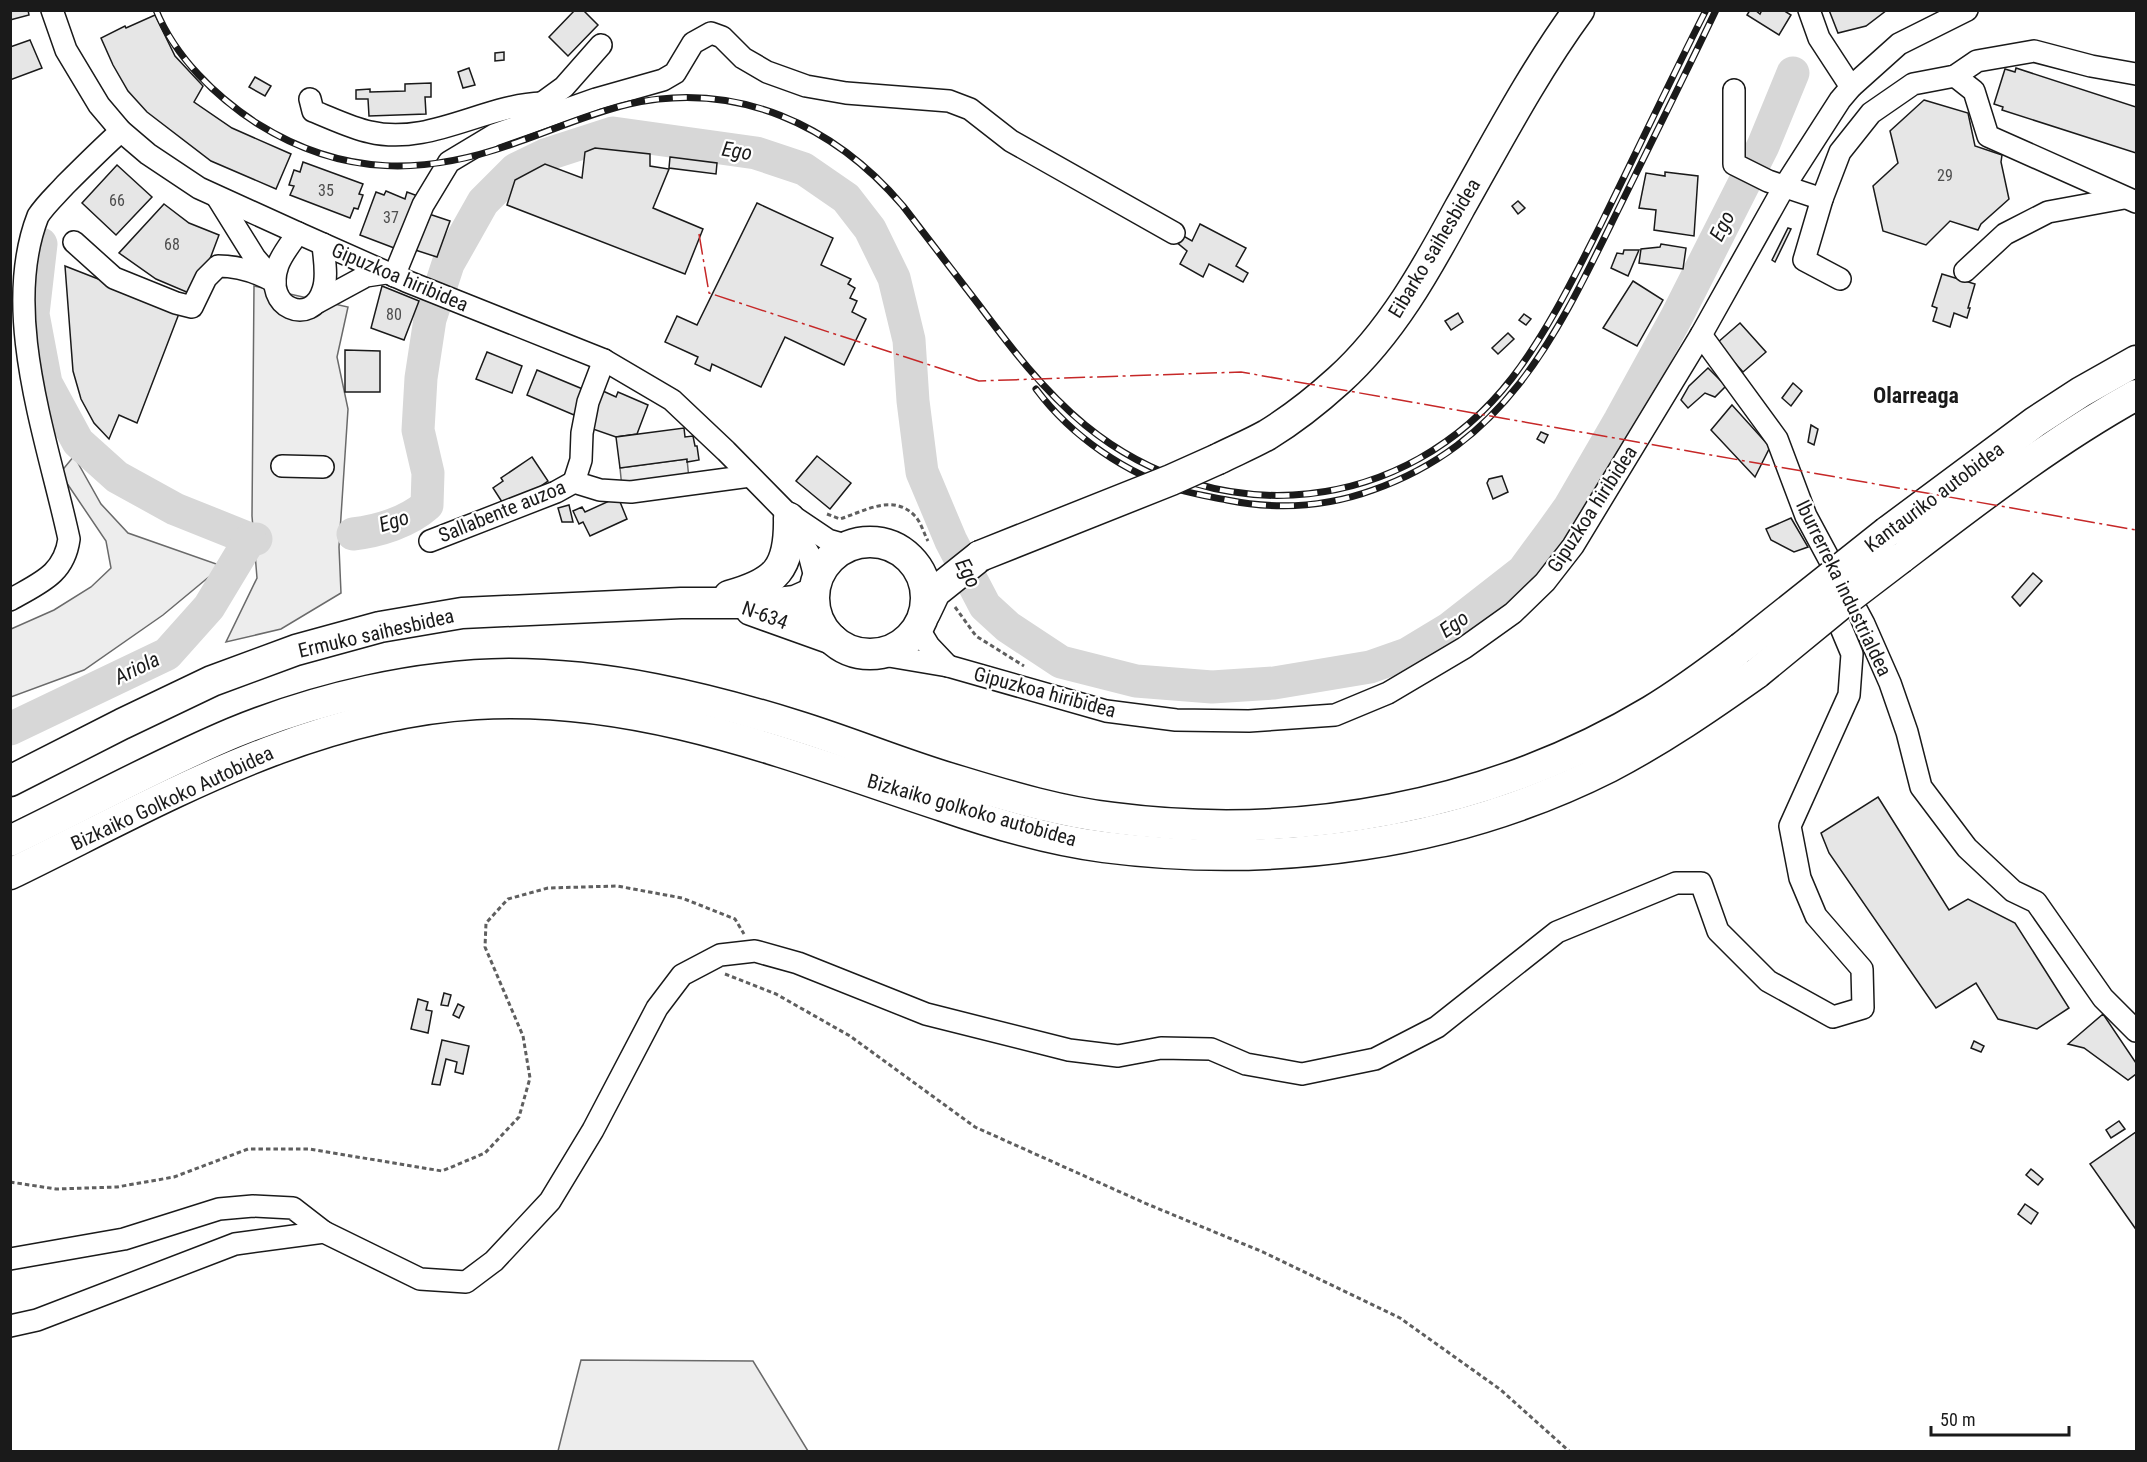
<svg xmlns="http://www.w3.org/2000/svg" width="2147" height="1462" viewBox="0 0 2147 1462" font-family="'Roboto Condensed',sans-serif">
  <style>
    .built { fill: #ededed; stroke: #6a6a6a; stroke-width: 1.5 }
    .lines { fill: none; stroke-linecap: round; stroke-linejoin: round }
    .river { stroke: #d7d7d7; stroke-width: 33 }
    .building { fill: #e6e6e6; stroke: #1a1a1a; stroke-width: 1.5 }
    .minor-casing { stroke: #1a1a1a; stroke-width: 24 }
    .highway-casing { stroke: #1a1a1a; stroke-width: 33 }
    .path { stroke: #5f5f5f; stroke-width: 3; stroke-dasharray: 4.5 3; stroke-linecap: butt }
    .minor { stroke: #fff; stroke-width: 21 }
    .highway { stroke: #fff; stroke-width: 30 }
    .rail-casing { stroke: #1a1a1a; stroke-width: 7 }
    .rail { stroke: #fff; stroke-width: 4.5; stroke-dasharray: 14; stroke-linecap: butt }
    .highway-bridge-casing { stroke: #1a1a1a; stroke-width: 33; stroke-linecap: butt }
    .highway-bridge { stroke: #fff; stroke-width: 30 }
    .power { stroke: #c62828; stroke-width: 1.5; stroke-dasharray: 21 4.5 3 4.5; stroke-linecap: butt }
    .labels { text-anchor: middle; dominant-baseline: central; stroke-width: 4.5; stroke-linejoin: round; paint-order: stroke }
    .number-label { font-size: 16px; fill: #4d4d4d }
    .street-label { font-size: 20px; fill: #1a1a1a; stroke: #fff }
    .water-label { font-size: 21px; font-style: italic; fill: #1a1a1a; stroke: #fff }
    .quarter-label { font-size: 22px; font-weight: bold; fill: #1a1a1a; stroke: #fff }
  </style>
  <rect width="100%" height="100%" fill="#fff"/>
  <!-- built -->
  <g class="built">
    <path d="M254,286L348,307L337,357L348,409L339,547L341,593L281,629L226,642L257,578L252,516Z"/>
    <path d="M74,456L101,504L128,533L222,566L163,615L84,670L11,697V629L54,610L91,587L111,568L106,541L60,473Z"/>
    <path d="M687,459L689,479L622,488L620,468Z"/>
    <path d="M581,1360L753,1361L808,1451H558Z"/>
  </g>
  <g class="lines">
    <!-- river -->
    <g class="river">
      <path d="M41,244L33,314L46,383L78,442L117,477L175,509L250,539H256"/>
      <path d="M353,534C379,531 408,522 427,505L428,473L418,430L421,378L430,319L448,264L483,202L516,169L545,155L613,133L756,153L804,169L846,198L870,229L894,278L909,340L913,401L922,472L951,541L985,606L1008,627L1061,662L1136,681L1212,687L1274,683L1370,667L1407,654L1450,628L1523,571L1551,533L1569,508L1620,420L1676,318L1763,146L1793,73"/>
      <path d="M10,729L167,654L209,607L250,539"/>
    </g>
  </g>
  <!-- building -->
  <g class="building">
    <path d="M10,10H28L29,15L10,20Z"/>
    <path d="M575,10H583L598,25L568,56L549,37Z"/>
    <path d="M1750,10H1755L1760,14L1762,10H1783L1791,15L1779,35L1747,15Z"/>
    <path d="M1829,10H1887L1866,26L1838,33Z"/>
    <path d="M155,15L175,56L203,86L194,102L232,128L291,154L276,189L211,161L147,112L128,91L113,65L101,38L125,26L126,28Z"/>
    <path d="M30,40L42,68L10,80V47Z"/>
    <path d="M504,52V60L495,61V53Z"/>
    <path d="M469,68L475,85L463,88L458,72Z"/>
    <path d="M2016,68L2136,107V153L2002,110L2003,107L1994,104L2005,69L2015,72Z"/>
    <path d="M255,77L271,86L265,96L249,87Z"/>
    <path d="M431,83V97H425L426,114L369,116L368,99H356V90L370,89V92L405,91V84Z"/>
    <path d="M1924,100L1968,113L1975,146L2002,155L2001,162L2009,199L1981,224L1978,230L1950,221L1926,245L1883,231L1873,186L1898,163L1890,131Z"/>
    <path d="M595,148L650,154V166L669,169L653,208L703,229L685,274L507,205L515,180L545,164L582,178L585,152Z"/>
    <path d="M670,157L717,163L716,174L669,168Z"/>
    <path d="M303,162L363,184L359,194L363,195L358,209L354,208L350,218L290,195L294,186L289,185L294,170L300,172Z"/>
    <path d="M117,165L152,197L116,235L82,203Z"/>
    <path d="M1665,172L1698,176L1694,236L1654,230L1656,210L1639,208L1646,173L1665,176Z"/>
    <path d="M386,191L405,199L407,192L423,198L402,251L360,235L376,192L384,195Z"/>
    <path d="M1518,201L1525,208L1518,214L1512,206Z"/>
    <path d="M757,203L833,238L821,265L851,279L848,284L855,288L850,298L857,301L852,312L866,319L844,365L785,337L761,387L712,364L710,371L695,364L698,357L665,342L677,316L697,325Z"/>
    <path d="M164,204L189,223L219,235L196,296L156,279L119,253Z"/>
    <path d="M423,212L450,221L437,257L409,248Z"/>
    <path d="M1200,224L1246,248L1236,266L1248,273L1243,282L1209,264L1203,277L1180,264L1187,251L1175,241L1180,234L1192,241Z"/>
    <path d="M1788,228L1791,229L1775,262L1772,260Z"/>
    <path d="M1661,244L1686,248L1683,269L1639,263L1641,249L1660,247Z"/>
    <path d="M1624,250H1639L1628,276L1611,268L1617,253L1623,254Z"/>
    <path d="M65,266L180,311L137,423L119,415L109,439L94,423L81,399L73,371Z"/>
    <path d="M1942,274L1975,284L1968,308H1970L1967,318L1954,313L1950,327L1933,321L1937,308L1932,306Z"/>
    <path d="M1633,281L1663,300L1637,346L1603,328Z"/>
    <path d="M382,286L419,301L404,340L371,328Z"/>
    <path d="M1458,313L1463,322L1451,330L1445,321Z"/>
    <path d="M1524,314L1531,319L1526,325L1519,320Z"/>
    <path d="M1740,323L1766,352L1743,372L1717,343Z"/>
    <path d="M1508,333L1514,339L1498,354L1492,348Z"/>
    <path d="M345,350L380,351V392H345Z"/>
    <path d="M487,352L522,366L512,393L476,379Z"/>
    <path d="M1708,368L1726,386L1715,397L1705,393L1688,408L1681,400L1689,386Z"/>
    <path d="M537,370L585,390L574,415L527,395Z"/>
    <path d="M1793,383L1802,391L1791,406L1782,398Z"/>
    <path d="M603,391L616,397L618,392L648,405L637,434L616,437L590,428V422Z"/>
    <path d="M1732,405L1770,447L1755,477L1711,430Z"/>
    <path d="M1811,425L1818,429L1814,445L1808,442Z"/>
    <path d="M684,428L685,437L693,436L695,446H697L699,460L687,462V459L620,468L616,437Z"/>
    <path d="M1541,432L1548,435L1544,443L1537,439Z"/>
    <path d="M817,456L851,483L830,509L796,481Z"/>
    <path d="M532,457L548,481L522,499L504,505L493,488L503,481L501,478Z"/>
    <path d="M1502,476L1508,492L1493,499L1487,483L1489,479Z"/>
    <path d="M618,497L627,519L590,536L583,522L579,524L573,511L582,507L585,512Z"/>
    <path d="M569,505L573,522H562L558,508Z"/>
    <path d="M1791,518L1808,547L1794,552L1771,540L1766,529Z"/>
    <path d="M2033,573L2042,581L2020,606L2012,597Z"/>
    <path d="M1878,797L1949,910L1968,899L2015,923L2069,1008L2037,1029L1998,1019L1976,983L1936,1008L1829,853L1821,833Z"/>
    <path d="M444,993L451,995L448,1006L441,1005Z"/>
    <path d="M418,999L428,1002L426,1010L432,1011L428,1033L411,1029Z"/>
    <path d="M458,1004L464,1007L459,1018L453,1015Z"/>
    <path d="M2103,1014L2136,1063V1074L2128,1080L2084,1048L2068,1044Z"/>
    <path d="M442,1040L469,1046L463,1074L455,1072L457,1062L446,1059L440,1085L432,1084Z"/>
    <path d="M1974,1041L1984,1046L1981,1052L1971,1048Z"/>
    <path d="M2119,1121L2125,1129L2111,1138L2106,1130Z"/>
    <path d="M2136,1132V1227L2135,1228L2090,1164Z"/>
    <path d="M2031,1169L2043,1179L2038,1185L2026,1175Z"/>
    <path d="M2025,1204L2038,1213L2031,1224L2018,1214Z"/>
  </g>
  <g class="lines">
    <defs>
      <g id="minor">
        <path d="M52,10L66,50L99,105L121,131L148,154L199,188L298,233L406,281L604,360L672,400L726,451L785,511L828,540L849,546"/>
        <path d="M1809,10L1819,38L1851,87"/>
        <path d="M1955,76L1974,91L1988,136L2136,202"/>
        <path d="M1734,90V164L1768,181L1822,199"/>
        <path d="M310,99L313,111C331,118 351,128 370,132C429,146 484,105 542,103L523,118"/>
        <path d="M542,103L564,87L601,45"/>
        <path d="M217,197L255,258L272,278"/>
        <path d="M298,233C291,243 282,254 278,265C262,309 312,327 323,290C328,276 324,259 323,244"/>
        <path d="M74,242L114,278L176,303L192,307L206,278L218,266C240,266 257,272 275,282"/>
        <path d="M1965,271L2005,234L2048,212L2124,198"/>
        <path d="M394,276L423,205L449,162L494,135L596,99L663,80L675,73L693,43L711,33L722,37L743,58L767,72L806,86L846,93L949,101L970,109L1011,141L1174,233"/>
        <path d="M1840,279L1804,260L1822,199L1840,152L1871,113L1913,84L1955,76L1977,61L2034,51L2091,66L2136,74"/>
        <path d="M318,302L366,276L386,273"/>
        <path d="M1701,335L1777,439L1806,516L1864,624L1890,683L1907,732L1921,787L1967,848L2013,891L2036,902L2103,998L2136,1031"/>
        <path d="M282,466L323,467"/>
        <path d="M574,482L581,460L582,433L588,402L604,360"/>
        <path d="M789,519L809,554L816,581"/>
        <path d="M430,541L556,492L574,482L600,490L631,492L750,476"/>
        <path d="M10,600C39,583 64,575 69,539C48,441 0,313 38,216C45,205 56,195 65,185C83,167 101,149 121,131"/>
        <path d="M918,628L929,646L948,666"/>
        <path d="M877,654L948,666L1106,711L1176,720L1249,721L1335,715L1388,693L1464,648L1513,613L1545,582L1573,546L1701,335L1784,187L1840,100L1851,87L1899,44L1967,10"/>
        <path d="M10,1259L124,1239L219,1209L253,1206L293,1208L324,1232"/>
        <path d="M10,1326L37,1320L235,1244L324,1232L420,1279L466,1282L494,1261L550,1201L593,1130L657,1008L682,975L720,955L755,951L798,963L926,1014L1069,1050L1118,1056L1161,1048L1211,1049L1246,1064L1302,1074L1375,1059L1437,1027L1557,932L1676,883H1701L1718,931L1768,981L1833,1017L1863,1008L1862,969L1816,916L1800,878L1790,826L1849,695L1852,654L1839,623L1828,604L1829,599"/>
      </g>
      <g id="highway">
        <path d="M1218,459C1234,451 1251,444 1267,435C1293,419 1317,400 1339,380C1391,333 1426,270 1459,209C1497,142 1533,73 1579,10"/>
        <path d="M1887,532L2035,422L2081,392L2136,361"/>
        <circle cx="870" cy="598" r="56"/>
        <path d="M1901,558C1977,500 2053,441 2136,395"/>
        <path d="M729,596C776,583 790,569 789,518"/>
        <path d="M751,610L832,639"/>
        <path d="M925,613L935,592L980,556"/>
        <path d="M10,781L122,724L212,681L296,650L380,627L462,613L681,603H778L795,601L813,593"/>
        <path d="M10,841C85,805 157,765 233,733C318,698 417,675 509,674C607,674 704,697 797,726C852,743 906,766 962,782C1011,797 1062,812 1113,818C1297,842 1491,807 1651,711C1683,692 1712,670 1741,648"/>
        <path d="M10,874C160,801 306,714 476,704C640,694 791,756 943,806C995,824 1050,840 1104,847C1275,869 1454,845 1609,767C1661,740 1709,707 1757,673"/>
      </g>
    </defs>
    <!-- minor casing -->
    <use href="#minor" class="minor-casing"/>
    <!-- highway casing -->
    <use href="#highway" class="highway-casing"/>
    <!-- path -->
    <g class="path">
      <path d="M827,514L840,519C865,511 893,493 915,516C921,522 924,534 928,541"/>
      <path d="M955,607L976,636L1024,666"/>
      <path d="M725,974L776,994L850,1036L975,1127L1147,1204L1263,1252L1400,1318L1501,1390L1570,1452"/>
      <path d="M10,1182L56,1189L117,1187L174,1177L248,1149H309L442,1171L485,1153L519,1117L530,1078L523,1036L485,947L486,923L508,899L548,888L617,886L682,898L735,919L744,934"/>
    </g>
    <!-- minor -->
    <use href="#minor" class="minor"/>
    <!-- highway -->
    <use href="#highway" class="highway"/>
    <defs>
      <g id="rail">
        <path d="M156,10C175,57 216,97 258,124C343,177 426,176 518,142C555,129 591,113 629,104C737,80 834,125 903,206C928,239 954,272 979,305C1011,348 1043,390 1085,425C1218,534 1406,515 1512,378C1548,331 1574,277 1601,224C1636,153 1670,81 1706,10"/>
        <path d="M1036,389C1071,436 1127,475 1184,491C1198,495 1213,497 1227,500C1276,510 1326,507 1373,490C1509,442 1559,330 1618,210C1651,143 1684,77 1716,10"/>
      </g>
    </defs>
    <!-- rail casing -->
    <use href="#rail" class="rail-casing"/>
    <!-- rail -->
    <use href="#rail" class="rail"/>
    <defs>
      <g id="highway-bridge">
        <path d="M980,556L1171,480L1218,459"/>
        <path d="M1741,648L1887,532"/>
        <path d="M1757,673L1846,600L1901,558"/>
      </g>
    </defs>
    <!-- highway-bridge casing -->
    <use href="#highway-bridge" class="highway-bridge-casing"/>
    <!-- highway-bridge -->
    <use href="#highway-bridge" class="highway-bridge"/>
    <!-- power -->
    <path class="power" d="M699,234L709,293L979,381L1241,372L2136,530"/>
  </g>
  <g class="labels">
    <!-- number labels -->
    <g class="number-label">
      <text x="1945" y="175">29</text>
      <text x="326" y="190">35</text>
      <text x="117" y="200">66</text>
      <text x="391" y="217">37</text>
      <text x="172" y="244">68</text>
      <text x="394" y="314">80</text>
    </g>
    <!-- street labels -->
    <g class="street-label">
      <text transform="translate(1434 248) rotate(-59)">Eibarko saihesbidea</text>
      <text transform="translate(400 277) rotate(23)">Gipuzkoa hiribidea</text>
      <text transform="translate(1934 497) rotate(-37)">Kantauriko autobidea</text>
      <text transform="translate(1592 509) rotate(-57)">Gipuzkoa hiribidea</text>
      <text transform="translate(502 511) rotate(-22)">Sallabente auzoa</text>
      <text transform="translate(1844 588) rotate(64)">Iburrerreka industrialdea</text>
      <text transform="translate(765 615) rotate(20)">N-634</text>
      <text transform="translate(376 633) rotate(-13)">Ermuko saihesbidea</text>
      <text transform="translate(1045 692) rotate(15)">Gipuzkoa hiribidea</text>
      <text transform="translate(172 798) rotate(-25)">Bizkaiko Golkoko Autobidea</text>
      <text transform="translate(972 810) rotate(16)">Bizkaiko golkoko autobidea</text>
    </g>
    <!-- water labels -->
    <g class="water-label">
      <text transform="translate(737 151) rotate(9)">Ego</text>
      <text transform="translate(1722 226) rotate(-63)">Ego</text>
      <text transform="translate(394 521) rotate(-18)">Ego</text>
      <text transform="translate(968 573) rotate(62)">Ego</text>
      <text transform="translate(1454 624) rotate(-35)">Ego</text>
      <text transform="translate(137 668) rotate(-26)">Ariola</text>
    </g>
    <!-- quarter labels -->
    <g class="quarter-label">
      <text x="1916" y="395">Olarreaga</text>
    </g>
  </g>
  <!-- border -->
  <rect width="2147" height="1462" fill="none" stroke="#1a1a1a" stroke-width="24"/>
  <!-- scale -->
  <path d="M1931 1426v9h138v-9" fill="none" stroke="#1a1a1a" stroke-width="3"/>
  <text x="1940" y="1426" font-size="18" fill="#1a1a1a" stroke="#ffffff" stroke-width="4.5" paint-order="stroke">50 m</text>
</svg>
